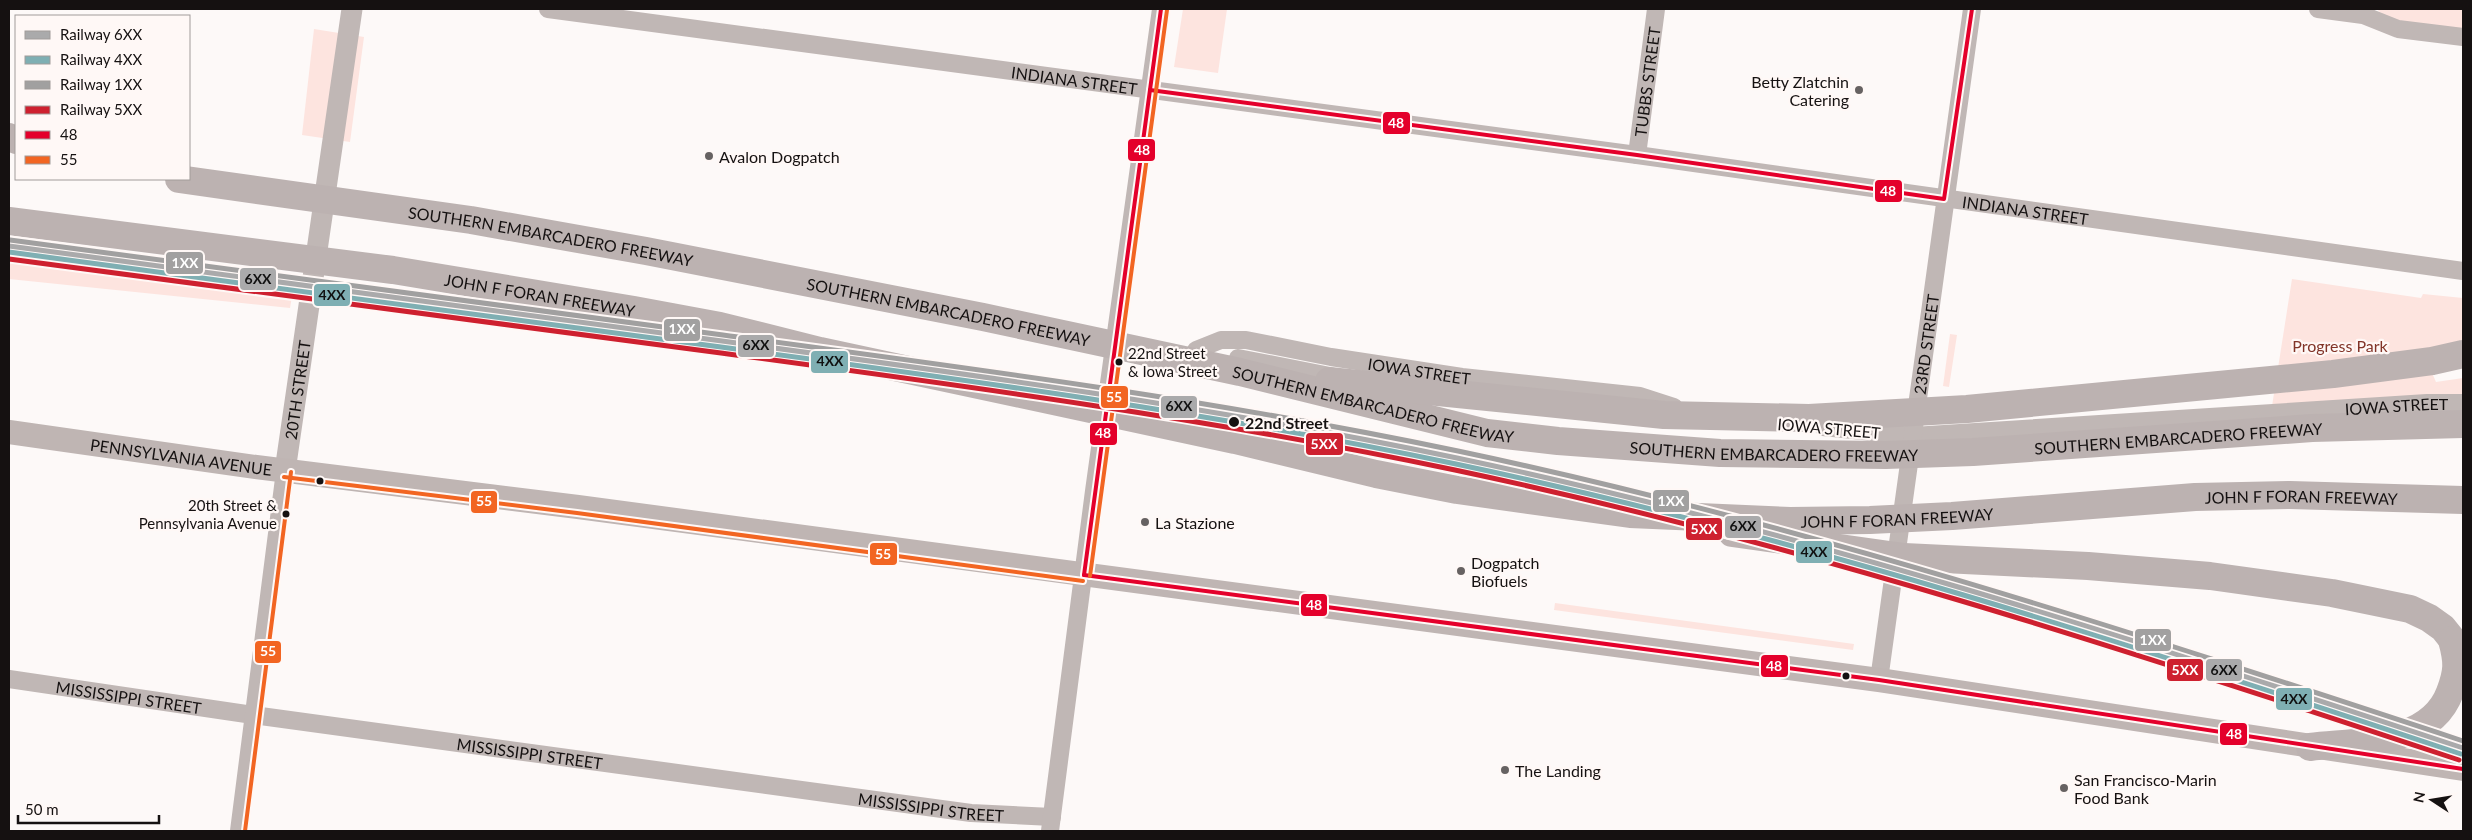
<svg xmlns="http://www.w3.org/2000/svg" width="2472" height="840" viewBox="0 0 2472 840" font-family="Lato,sans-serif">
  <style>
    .green { fill: #fde4df }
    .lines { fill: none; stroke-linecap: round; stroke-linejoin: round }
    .minor { stroke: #c0b7b5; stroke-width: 18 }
    .tertiary { stroke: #c0b7b5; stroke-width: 21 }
    .secondary { stroke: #bfb5b3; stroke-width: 24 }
    .motorway { stroke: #bcb2b1; stroke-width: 28 }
    .bus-1-casing { stroke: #fff8f6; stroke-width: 8 }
    .bus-2-casing { stroke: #fff8f6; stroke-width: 8 }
    .bus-1 { stroke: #e4002b; stroke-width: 4 }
    .bus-2 { stroke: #f26522; stroke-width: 4 }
    .rail-1-casing { stroke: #fff8f6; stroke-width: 9 }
    .rail-2-casing { stroke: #fff8f6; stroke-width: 9 }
    .rail-3-casing { stroke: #fff8f6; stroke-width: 9 }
    .rail-4-casing { stroke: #fff8f6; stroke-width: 9 }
    .rail-1 { stroke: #aaaaab; stroke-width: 5 }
    .rail-2 { stroke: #7fafb3; stroke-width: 5 }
    .rail-3 { stroke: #a1a0a0; stroke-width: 5 }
    .rail-4 { stroke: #ce202f; stroke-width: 5 }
    .poi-dot { fill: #666262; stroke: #fff8f6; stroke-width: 2 }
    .bus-dot { fill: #151111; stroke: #fff8f6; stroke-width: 2 }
    .labels { text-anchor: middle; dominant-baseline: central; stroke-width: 4.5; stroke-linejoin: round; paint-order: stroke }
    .bus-label { font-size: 15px; fill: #151111; stroke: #fff8f6; text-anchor: start }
    .street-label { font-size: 16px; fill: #151111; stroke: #fff8f6 }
    .poi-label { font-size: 16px; fill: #151111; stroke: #fff8f6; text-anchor: start }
    .park-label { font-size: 16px; fill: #823428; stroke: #fff8f6 }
    .stop-label { font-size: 16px; font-weight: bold; fill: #151111; stroke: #fff8f6; text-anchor: start }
    .line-badge { stroke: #fff8f6; stroke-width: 2 }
    .badge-label { font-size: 14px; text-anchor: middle; font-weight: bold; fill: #fff }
    .pale-badge-label { font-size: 14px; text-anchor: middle; font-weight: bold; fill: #111 }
  </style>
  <rect width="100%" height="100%" fill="#fdf9f8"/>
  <!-- green -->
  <g class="green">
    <path d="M1183,9H1227L1218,73L1174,67Z"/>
    <path d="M2377,9H2463V30C2441,28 2390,28 2377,9Z"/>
    <path d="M314,29L364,37L350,142L302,135Z"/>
    <path d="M9,251L295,279L290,308L9,279Z"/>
    <path d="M2292,279L2421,298L2423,294L2463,298V341L2422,350L2436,382L2463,378V399L2272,406Z"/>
    <path d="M1950,334L1957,335L1949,387L1943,386Z"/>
    <path d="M1555,603L1854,644L1853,650L1554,610Z"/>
  </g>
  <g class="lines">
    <!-- minor -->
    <g class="minor">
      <path id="s1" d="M548,9L1637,155L2463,271"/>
      <path d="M2318,9L2363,15L2398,29L2463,37"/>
      <path id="s2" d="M1637,155L1656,9"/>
      <path id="s3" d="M1196,350L1221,340H1246L1331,357L1462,377L1640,396L1674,407"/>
      <path d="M1238,358L1340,378"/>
      <path id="s4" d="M1823,427L1913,436L2427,403H2463"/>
      <path id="s5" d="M9,679L253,715L971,813L1052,817"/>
      <path id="s6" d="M1879,680L1972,9"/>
      <path d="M239,831L285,471"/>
      <path d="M1050,831L1094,491L1161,9"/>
    </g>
    <!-- tertiary -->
    <path class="tertiary" id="s7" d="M285,471L352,9"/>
    <!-- secondary -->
    <path class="secondary" id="s8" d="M9,432L256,467L578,507L1879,680L2463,769"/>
    <!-- motorway -->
    <g class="motorway">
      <path d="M9,137L16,140"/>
      <path id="s9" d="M179,179L471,220L646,251L983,317L1240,372L1487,433L1558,441L1720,453L1886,455L1973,452L2312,428L2463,424"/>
      <path id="s10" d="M9,221L393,270L634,310L720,326L820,351L1235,440L1376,474L1457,490L1630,514L1790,521L1870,520L1952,516L2195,497L2290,495L2463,500"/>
      <path d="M1329,381L1664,415L1809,418L1967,409L2333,374L2432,361L2463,354"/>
      <path d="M1732,533L1904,557L2088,566L2210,576L2332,593L2410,609L2429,618L2443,628L2463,653"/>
      <path d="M2310,747C2358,741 2430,746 2450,692C2458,671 2458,662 2452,640"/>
    </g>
    <defs>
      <g id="bus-1">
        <path d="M1150,90L1637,155L1944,199L1972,9"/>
        <path d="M1084,575L1879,680L2463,769"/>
        <path d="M1084,575L1161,9"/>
      </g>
      <g id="bus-2">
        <path d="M284,477L577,513L1083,581"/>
        <path d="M1090,576L1167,10"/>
        <path d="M245,831L291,472"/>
      </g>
    </defs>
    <!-- bus-1 casing -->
    <use href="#bus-1" class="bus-1-casing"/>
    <!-- bus-2 casing -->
    <use href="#bus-2" class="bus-2-casing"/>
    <!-- bus-1 -->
    <use href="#bus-1" class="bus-1"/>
    <!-- bus-2 -->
    <use href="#bus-2" class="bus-2"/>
    <defs>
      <path id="rail-1" d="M9,246C247,278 484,309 722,341C968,374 1214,407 1457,458C1799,530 2132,638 2463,748"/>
      <path id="rail-2" d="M9,252C246,284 484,316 721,347C967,380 1213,413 1456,464C1798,536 2130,644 2461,754"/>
      <path id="rail-3" d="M10,240C247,271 485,303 723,335C969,368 1215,400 1458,451C1800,523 2132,632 2463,741"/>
      <path id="rail-4" d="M9,259C246,290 483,322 721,353C966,386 1212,419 1455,470C1796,542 2128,650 2459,760"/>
    </defs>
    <!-- rail-1 casing -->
    <use href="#rail-1" class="rail-1-casing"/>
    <!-- rail-2 casing -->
    <use href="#rail-2" class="rail-2-casing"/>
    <!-- rail-3 casing -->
    <use href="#rail-3" class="rail-3-casing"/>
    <!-- rail-4 casing -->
    <use href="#rail-4" class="rail-4-casing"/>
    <!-- rail-1 -->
    <use href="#rail-1" class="rail-1"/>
    <!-- rail-2 -->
    <use href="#rail-2" class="rail-2"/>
    <!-- rail-3 -->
    <use href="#rail-3" class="rail-3"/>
    <!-- rail-4 -->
    <use href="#rail-4" class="rail-4"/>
  </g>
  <!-- markers -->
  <g class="poi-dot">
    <circle cx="1859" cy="90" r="5"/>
    <circle cx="709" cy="156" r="5"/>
    <circle cx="1145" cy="522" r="5"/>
    <circle cx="1461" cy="571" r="5"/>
    <circle cx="1505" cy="770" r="5"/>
    <circle cx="2064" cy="788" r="5"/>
  </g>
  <g class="bus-dot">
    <circle cx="1119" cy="362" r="4.5"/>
    <circle cx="1234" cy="422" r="6"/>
    <circle cx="320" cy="481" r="4.5"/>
    <circle cx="286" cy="514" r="4.5"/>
    <circle cx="1846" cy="676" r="4.5"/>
  </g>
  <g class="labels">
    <!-- bus labels -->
    <g class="bus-label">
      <text x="1128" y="353">22nd Street<tspan x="1128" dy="18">&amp; Iowa Street</tspan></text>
      <text x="277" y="505" text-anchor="end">20th Street &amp;<tspan x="277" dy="18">Pennsylvania Avenue</tspan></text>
    </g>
    <!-- street labels -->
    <g class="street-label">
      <text stroke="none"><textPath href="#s1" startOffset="531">INDIANA STREET</textPath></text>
      <text stroke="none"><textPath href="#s2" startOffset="74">TUBBS STREET</textPath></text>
      <text stroke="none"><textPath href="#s1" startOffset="1491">INDIANA STREET</textPath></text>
      <text stroke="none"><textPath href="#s9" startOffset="376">SOUTHERN EMBARCADERO FREEWAY</textPath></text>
      <text stroke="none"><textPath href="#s10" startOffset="536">JOHN F FORAN FREEWAY</textPath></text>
      <text stroke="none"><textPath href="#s9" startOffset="781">SOUTHERN EMBARCADERO FREEWAY</textPath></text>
      <text stroke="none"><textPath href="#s6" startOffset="339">23RD STREET</textPath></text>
      <text stroke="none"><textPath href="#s3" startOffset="228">IOWA STREET</textPath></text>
      <text stroke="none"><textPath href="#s7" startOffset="82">20TH STREET</textPath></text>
      <text stroke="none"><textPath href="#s9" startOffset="1216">SOUTHERN EMBARCADERO FREEWAY</textPath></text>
      <text stroke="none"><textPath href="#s4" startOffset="575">IOWA STREET</textPath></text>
      <text transform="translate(1829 428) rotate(5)">IOWA STREET</text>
      <text stroke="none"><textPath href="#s9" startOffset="2026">SOUTHERN EMBARCADERO FREEWAY</textPath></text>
      <text stroke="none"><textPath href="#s9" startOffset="1621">SOUTHERN EMBARCADERO FREEWAY</textPath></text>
      <text stroke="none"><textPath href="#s8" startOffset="174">PENNSYLVANIA AVENUE</textPath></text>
      <text stroke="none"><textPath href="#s10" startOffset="2321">JOHN F FORAN FREEWAY</textPath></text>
      <text stroke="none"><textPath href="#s10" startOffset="1916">JOHN F FORAN FREEWAY</textPath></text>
      <text stroke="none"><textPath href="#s5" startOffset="121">MISSISSIPPI STREET</textPath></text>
      <text stroke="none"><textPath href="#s5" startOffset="526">MISSISSIPPI STREET</textPath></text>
      <text stroke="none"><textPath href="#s5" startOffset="931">MISSISSIPPI STREET</textPath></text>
    </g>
    <!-- poi labels -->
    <g class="poi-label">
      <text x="1849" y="81" text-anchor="end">Betty Zlatchin<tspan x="1849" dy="18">Catering</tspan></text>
      <text x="719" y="156">Avalon Dogpatch</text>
      <text x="1155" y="522">La Stazione</text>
      <text x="1471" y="562">Dogpatch<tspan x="1471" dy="18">Biofuels</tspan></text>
      <text x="1515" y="770">The Landing</text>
      <text x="2074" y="779">San Francisco-Marin<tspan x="2074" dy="18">Food Bank</tspan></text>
    </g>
    <!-- park labels -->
    <g class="park-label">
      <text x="2340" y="345">Progress Park</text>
    </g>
    <!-- stop labels -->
    <g class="stop-label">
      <text x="1245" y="422">22nd Street</text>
    </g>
  </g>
  <g class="line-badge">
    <rect x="1382" y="111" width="29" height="24" rx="5" fill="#e4002b"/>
    <rect x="1127" y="138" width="29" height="24" rx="5" fill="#e4002b"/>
    <rect x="1874" y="179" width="29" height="24" rx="5" fill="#e4002b"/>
    <rect x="165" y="251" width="39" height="24" rx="5" fill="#a1a0a0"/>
    <rect x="239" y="267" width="38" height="24" rx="5" fill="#aaaaab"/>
    <rect x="313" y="283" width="38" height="24" rx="5" fill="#7fafb3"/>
    <rect x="663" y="318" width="38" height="24" rx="5" fill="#a1a0a0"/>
    <rect x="737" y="334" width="38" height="24" rx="5" fill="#aaaaab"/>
    <rect x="810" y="350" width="39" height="24" rx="5" fill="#7fafb3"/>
    <rect x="1100" y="385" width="29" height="24" rx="5" fill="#f26522"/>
    <rect x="1160" y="395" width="38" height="24" rx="5" fill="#aaaaab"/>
    <rect x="1089" y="422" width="29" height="24" rx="5" fill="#e4002b"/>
    <rect x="1305" y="432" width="39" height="24" rx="5" fill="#ce202f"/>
    <rect x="1652" y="489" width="38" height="24" rx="5" fill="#a1a0a0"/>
    <rect x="470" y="490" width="28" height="24" rx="5" fill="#f26522"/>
    <rect x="1724" y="515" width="38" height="24" rx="5" fill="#aaaaab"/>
    <rect x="1685" y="517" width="38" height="24" rx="5" fill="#ce202f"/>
    <rect x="1795" y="540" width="38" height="24" rx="5" fill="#7fafb3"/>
    <rect x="869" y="542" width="29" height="24" rx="5" fill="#f26522"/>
    <rect x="1300" y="593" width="28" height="24" rx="5" fill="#e4002b"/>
    <rect x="2134" y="628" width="38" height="24" rx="5" fill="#a1a0a0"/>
    <rect x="254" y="640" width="28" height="24" rx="5" fill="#f26522"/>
    <rect x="1760" y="654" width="29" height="24" rx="5" fill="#e4002b"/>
    <rect x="2205" y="658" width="38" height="24" rx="5" fill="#aaaaab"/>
    <rect x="2166" y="658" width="38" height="24" rx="5" fill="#ce202f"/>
    <rect x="2275" y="687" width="38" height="24" rx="5" fill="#7fafb3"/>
    <rect x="2219" y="722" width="29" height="24" rx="5" fill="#e4002b"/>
  </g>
  <g class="badge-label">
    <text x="1396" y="128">48</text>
    <text x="1142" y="155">48</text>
    <text x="1888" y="196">48</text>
    <text x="185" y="268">1XX</text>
    <text x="682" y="334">1XX</text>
    <text x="1114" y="402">55</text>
    <text x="1103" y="438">48</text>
    <text x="1324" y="449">5XX</text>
    <text x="1671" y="506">1XX</text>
    <text x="484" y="506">55</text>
    <text x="1704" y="534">5XX</text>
    <text x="883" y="559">55</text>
    <text x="1314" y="610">48</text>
    <text x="2153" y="645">1XX</text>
    <text x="268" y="656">55</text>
    <text x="1774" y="671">48</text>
    <text x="2185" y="675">5XX</text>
    <text x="2234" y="739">48</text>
  </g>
  <g class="pale-badge-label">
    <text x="258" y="284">6XX</text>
    <text x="332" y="300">4XX</text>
    <text x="756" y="350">6XX</text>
    <text x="830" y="366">4XX</text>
    <text x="1179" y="411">6XX</text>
    <text x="1743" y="531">6XX</text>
    <text x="1814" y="557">4XX</text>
    <text x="2224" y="675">6XX</text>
    <text x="2294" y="704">4XX</text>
  </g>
  <!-- border -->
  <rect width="2472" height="840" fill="none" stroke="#151111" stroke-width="20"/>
  <!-- legend -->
  <rect x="15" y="15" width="175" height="165" fill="#fff8f6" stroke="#a19c9a"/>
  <rect x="25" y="31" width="25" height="8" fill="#aaaaab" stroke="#a19c9a"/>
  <text x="60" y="40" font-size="15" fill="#151111">Railway 6XX</text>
  <rect x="25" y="56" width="25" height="8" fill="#7fafb3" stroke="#a19c9a"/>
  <text x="60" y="65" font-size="15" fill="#151111">Railway 4XX</text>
  <rect x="25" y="81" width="25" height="8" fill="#a1a0a0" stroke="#a19c9a"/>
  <text x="60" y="90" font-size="15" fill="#151111">Railway 1XX</text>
  <rect x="25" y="106" width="25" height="8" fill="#ce202f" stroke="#a19c9a"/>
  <text x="60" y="115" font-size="15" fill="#151111">Railway 5XX</text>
  <rect x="25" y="131" width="25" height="8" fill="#e4002b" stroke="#a19c9a"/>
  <text x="60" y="140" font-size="15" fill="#151111">48</text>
  <rect x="25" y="156" width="25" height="8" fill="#f26522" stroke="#a19c9a"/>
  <text x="60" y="165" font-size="15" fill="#151111">55</text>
  <!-- north arrow -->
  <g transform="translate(2432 800) rotate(282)" stroke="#fff8f6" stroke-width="4" paint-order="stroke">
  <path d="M0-4L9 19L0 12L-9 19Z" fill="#151111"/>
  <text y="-8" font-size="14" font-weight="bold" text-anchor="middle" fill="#151111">N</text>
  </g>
  <!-- scale -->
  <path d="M18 815v8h141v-8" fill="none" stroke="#151111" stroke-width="2.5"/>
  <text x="25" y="815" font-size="15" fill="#151111" stroke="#fff8f6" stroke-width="4" paint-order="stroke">50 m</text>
</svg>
